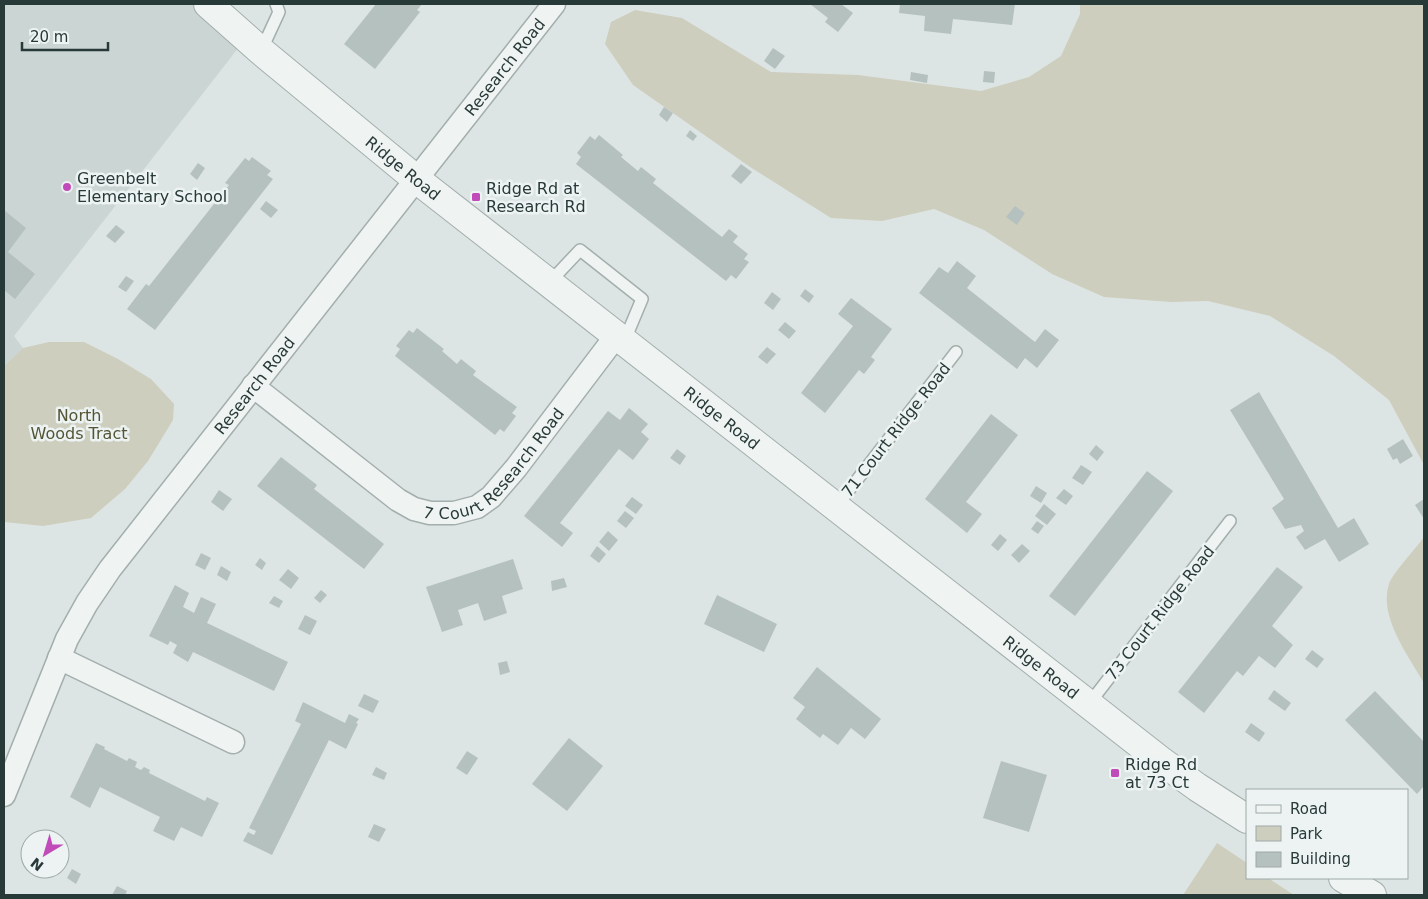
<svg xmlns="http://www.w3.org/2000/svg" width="1428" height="899" viewBox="0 0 1428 899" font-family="'DejaVu Sans',sans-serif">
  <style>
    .built { fill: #cbd6d4 }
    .green { fill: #cecebf }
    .building { fill: #b5c1bf }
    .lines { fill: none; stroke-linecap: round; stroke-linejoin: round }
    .service-casing { stroke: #a3aead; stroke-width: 14 }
    .minor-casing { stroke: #a3aead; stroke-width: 25 }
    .tertiary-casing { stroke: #a3aead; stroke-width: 30 }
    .service { stroke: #eff4f3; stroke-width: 11 }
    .minor { stroke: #eff4f3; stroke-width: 22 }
    .tertiary { stroke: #eff4f3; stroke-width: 28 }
    .poi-dot { fill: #c14bb9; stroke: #ecf3f2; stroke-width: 2 }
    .labels { text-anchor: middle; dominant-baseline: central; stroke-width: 5; stroke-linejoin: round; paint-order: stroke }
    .street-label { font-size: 16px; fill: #283a38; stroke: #ecf3f2 }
    .poi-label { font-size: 16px; fill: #283a38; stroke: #ecf3f2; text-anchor: start }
    .park-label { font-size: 16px; fill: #545536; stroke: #ecf3f2 }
  </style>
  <rect width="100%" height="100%" fill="#dde5e4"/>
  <!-- built -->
  <path class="built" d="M4,4H208L246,38L14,336L23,348L4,366Z"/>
  <!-- green -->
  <g class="green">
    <path d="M1080,4H1424V465L1389,400L1334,356L1270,316L1208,301L1171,302L1104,297L1052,274L984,230L934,209L882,221L831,218L750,167L633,85L605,44L611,22L635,10L682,18L771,72L858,75L981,91L1029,77L1061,56L1080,14Z"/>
    <path d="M49,342H84L118,359L151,379L174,404L173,420L148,461L125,489L91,518L43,526L4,522V366L23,348Z"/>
    <path d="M1424,537V683C1409,657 1378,616 1389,584C1392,574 1417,547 1424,537Z"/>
    <path d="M1217,843L1247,863V878H1268L1294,895H1183Z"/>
  </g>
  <!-- building -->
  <g class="building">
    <path d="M376,4H422L417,10L420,12L375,69L344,44Z"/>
    <path d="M810,4H841L853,13L838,32L825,22L828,18Z"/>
    <path d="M900,4H1015L1012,25L953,19L951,34L924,31L925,16L899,13Z"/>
    <path d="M773,48L785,56L775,69L764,61Z"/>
    <path d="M984,71L995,72L994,83L983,82Z"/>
    <path d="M911,72L928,75L927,83L910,80Z"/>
    <path d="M664,107L673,113L667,122L659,115Z"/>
    <path d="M690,130L697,136L693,141L686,136Z"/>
    <path d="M599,135L623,155L621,157L638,171L641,167L656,179L653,183L722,237L729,229L738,236L733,242L748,254L744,259L749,262L736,279L731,275L726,281L576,164L581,157L577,153L590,136L595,140Z"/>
    <path d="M252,157L271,171L267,175L273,179L155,330L127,309L146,284L149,286L229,185L225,183L245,158L249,161Z"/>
    <path d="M198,163L205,168L197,180L190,174Z"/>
    <path d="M741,164L752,172L741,184L731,176Z"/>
    <path d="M266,201L278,210L271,218L260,209Z"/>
    <path d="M1015,206L1025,213L1017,225L1006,217Z"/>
    <path d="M4,210L26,228L8,252L35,274L15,299L4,290Z"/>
    <path d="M116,225L125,232L115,243L106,236Z"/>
    <path d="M957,261L976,276L967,288L1035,342L1045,329L1059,340L1037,368L1025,358L1017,369L919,293L939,267L948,273Z"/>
    <path d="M126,276L134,281L126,292L118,287Z"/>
    <path d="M805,289L814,296L809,303L800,296Z"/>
    <path d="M772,292L781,299L773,310L764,303Z"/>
    <path d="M851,298L892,329L871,357L875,360L864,374L859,370L825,413L801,393L853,326L838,314Z"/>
    <path d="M785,322L796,331L789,339L778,330Z"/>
    <path d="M417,328L444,349L442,351L457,364L461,359L476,371L473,375L517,407L512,413L516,416L504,432L500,429L495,435L395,356L400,349L396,346L409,330L413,333Z"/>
    <path d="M767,347L776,354L767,364L758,357Z"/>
    <path d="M1259,392L1338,528L1354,518L1369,544L1339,562L1325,539L1305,550L1296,537L1304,531L1301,525L1285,529L1272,508L1284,499L1230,410Z"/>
    <path d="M629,408L648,424L641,432L649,439L633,460L619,449L560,523L573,533L562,547L524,516L608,411L620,420Z"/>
    <path d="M991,414L1018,435L966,502L982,514L967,533L925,499Z"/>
    <path d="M1403,439L1413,456L1400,464L1397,458L1393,460L1387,449Z"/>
    <path d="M1096,445L1104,452L1097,461L1089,454Z"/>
    <path d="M677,449L686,456L680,465L670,458Z"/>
    <path d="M281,457L317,485L314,489L384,544L364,569L257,486Z"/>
    <path d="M1081,465L1092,472L1083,485L1072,478Z"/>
    <path d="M1147,471L1173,491L1075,616L1049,596Z"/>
    <path d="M1036,486L1047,493L1041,503L1030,496Z"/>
    <path d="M1064,489L1073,496L1066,505L1056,498Z"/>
    <path d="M219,490L232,499L223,511L211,502Z"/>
    <path d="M632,497L643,505L636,514L625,506Z"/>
    <path d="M1424,499V519L1415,505Z"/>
    <path d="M1044,504L1056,514L1047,525L1035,516Z"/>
    <path d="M625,511L634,518L626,528L617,521Z"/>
    <path d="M1037,521L1044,526L1038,534L1031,529Z"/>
    <path d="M608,531L618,540L609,551L599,542Z"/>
    <path d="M1000,534L1007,540L998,551L991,545Z"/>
    <path d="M1022,544L1030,551L1019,563L1011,555Z"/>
    <path d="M597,546L606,554L599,563L590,556Z"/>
    <path d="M201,553L211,558L205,570L195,565Z"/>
    <path d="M260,558L266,563L262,570L255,565Z"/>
    <path d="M513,559L523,589L502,596L507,613L484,621L478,603L458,610L463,625L442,632L426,587Z"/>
    <path d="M221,566L231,572L227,581L217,575Z"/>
    <path d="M1277,567L1303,587L1272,626L1293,645L1275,668L1259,656L1243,676L1237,671L1204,713L1178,692Z"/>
    <path d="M288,569L299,578L291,589L279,580Z"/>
    <path d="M564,578L567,587L552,591L551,581Z"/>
    <path d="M175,585L189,593L183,607L194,613L201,597L216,604L207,623L288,662L274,691L193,652L188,662L173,653L177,645L170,641L168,645L149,636Z"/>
    <path d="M321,590L327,595L320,603L314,598Z"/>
    <path d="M717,595L777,624L764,652L704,624Z"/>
    <path d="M274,596L283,601L279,608L269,603Z"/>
    <path d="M305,615L317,621L310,635L298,629Z"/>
    <path d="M1312,650L1324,659L1317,668L1305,659Z"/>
    <path d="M507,661L510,672L500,675L498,663Z"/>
    <path d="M817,667L881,719L865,739L851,728L838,745L823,734L820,738L796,719L805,707L793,698Z"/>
    <path d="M1274,690L1291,703L1285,711L1268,699Z"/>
    <path d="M1375,691L1424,742V786L1417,794L1345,720Z"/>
    <path d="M364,694L379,701L373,713L358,706Z"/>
    <path d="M303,702L345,723L349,714L359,719L356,723L358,724L346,749L329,740L272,855L243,841L248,832L254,835L256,831L249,828L301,724L295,721Z"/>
    <path d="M1251,723L1265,733L1259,742L1245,732Z"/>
    <path d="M569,738L603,766L567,811L532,784Z"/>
    <path d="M96,743L105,747L104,749L127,761L129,758L137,762L135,767L141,770L144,767L150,770L149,773L205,801L207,797L219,803L202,837L181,827L174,841L153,831L160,817L100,787L90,808L70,797Z"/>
    <path d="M467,751L478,758L467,775L456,768Z"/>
    <path d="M1001,761L1047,775L1029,832L983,818Z"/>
    <path d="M376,767L387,773L384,780L372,775Z"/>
    <path d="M374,824L386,829L379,842L368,837Z"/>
    <path d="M72,869L81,874L76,884L67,878Z"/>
    <path d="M117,886L127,891L125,895H112Z"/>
  </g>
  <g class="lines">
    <defs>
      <g id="service">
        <path d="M261,51L279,12L276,4"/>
        <path d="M548,284L580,250L642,299L629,330L622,341"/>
        <path d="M836,507L956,352"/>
        <path d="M1089,704L1230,521"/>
      </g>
      <g id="minor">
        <path id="s1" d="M253,386L398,500L414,509L430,513H454L477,507L491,497L516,468L616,336"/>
        <path d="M59,658L233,742"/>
        <path id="s2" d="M4,795L67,639L87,603L110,569L554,4"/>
      </g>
      <g id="tertiary">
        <path id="s3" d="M208,4L261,51L416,179L1160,760L1197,787L1247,819"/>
        <path d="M1343,878L1372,895"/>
      </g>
    </defs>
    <!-- service casing -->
    <use href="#service" class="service-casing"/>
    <!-- minor casing -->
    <use href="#minor" class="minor-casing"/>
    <!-- tertiary casing -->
    <use href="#tertiary" class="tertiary-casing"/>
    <!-- service -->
    <use href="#service" class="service"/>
    <!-- minor -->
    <use href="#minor" class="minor"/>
    <!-- tertiary -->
    <use href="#tertiary" class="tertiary"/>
  </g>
  <!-- markers -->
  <g class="poi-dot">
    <circle cx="67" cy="187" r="5"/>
    <rect x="471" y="192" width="10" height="10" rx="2.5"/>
    <rect x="1110" y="768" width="10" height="10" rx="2.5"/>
  </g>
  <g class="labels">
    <!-- street labels -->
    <g class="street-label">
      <text stroke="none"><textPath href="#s2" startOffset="889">Research Road</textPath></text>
      <text stroke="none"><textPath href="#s3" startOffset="255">Ridge Road</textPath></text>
      <text stroke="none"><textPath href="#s2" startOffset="484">Research Road</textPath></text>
      <text stroke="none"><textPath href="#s3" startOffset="660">Ridge Road</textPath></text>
      <text transform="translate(896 430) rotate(-52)">71 Court Ridge Road</text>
      <text stroke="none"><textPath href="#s1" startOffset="304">7 Court Research Road</textPath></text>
      <text transform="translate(1160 613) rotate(-52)">73 Court Ridge Road</text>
      <text stroke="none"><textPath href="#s3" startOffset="1065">Ridge Road</textPath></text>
    </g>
    <!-- poi labels -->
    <g class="poi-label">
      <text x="77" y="178">Greenbelt<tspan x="77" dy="18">Elementary School</tspan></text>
      <text x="486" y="188">Ridge Rd at<tspan x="486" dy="18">Research Rd</tspan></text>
      <text x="1125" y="764">Ridge Rd<tspan x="1125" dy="18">at 73 Ct</tspan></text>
    </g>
    <!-- park labels -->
    <g class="park-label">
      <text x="79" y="415">North<tspan x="79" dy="18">Woods Tract</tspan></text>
    </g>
  </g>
  <!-- border -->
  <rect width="1428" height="899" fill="none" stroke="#283a38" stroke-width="10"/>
  <!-- legend -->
  <rect x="1246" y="789" width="162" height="90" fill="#ecf3f2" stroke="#9ea9a8"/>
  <rect x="1256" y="805" width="25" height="8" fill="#eff4f3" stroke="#9ea9a8"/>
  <text x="1290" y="814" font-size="15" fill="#283a38">Road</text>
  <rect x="1256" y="826" width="25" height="15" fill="#cecebf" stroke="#9ea9a8"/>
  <text x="1290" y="839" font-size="15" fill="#283a38">Park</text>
  <rect x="1256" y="852" width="25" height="15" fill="#b5c1bf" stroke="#9ea9a8"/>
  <text x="1290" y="864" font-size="15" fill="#283a38">Building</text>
  <!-- north arrow -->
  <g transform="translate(45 854) rotate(218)"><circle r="24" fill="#ecf3f2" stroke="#9ea9a8"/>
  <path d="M0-4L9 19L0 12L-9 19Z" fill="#c14bb9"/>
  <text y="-8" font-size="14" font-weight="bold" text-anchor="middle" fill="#283a38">N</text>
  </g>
  <!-- scale -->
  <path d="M22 42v8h86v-8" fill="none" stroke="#283a38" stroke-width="2.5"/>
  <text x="30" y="42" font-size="15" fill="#283a38" stroke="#ecf3f2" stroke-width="4" paint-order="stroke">20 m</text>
</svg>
